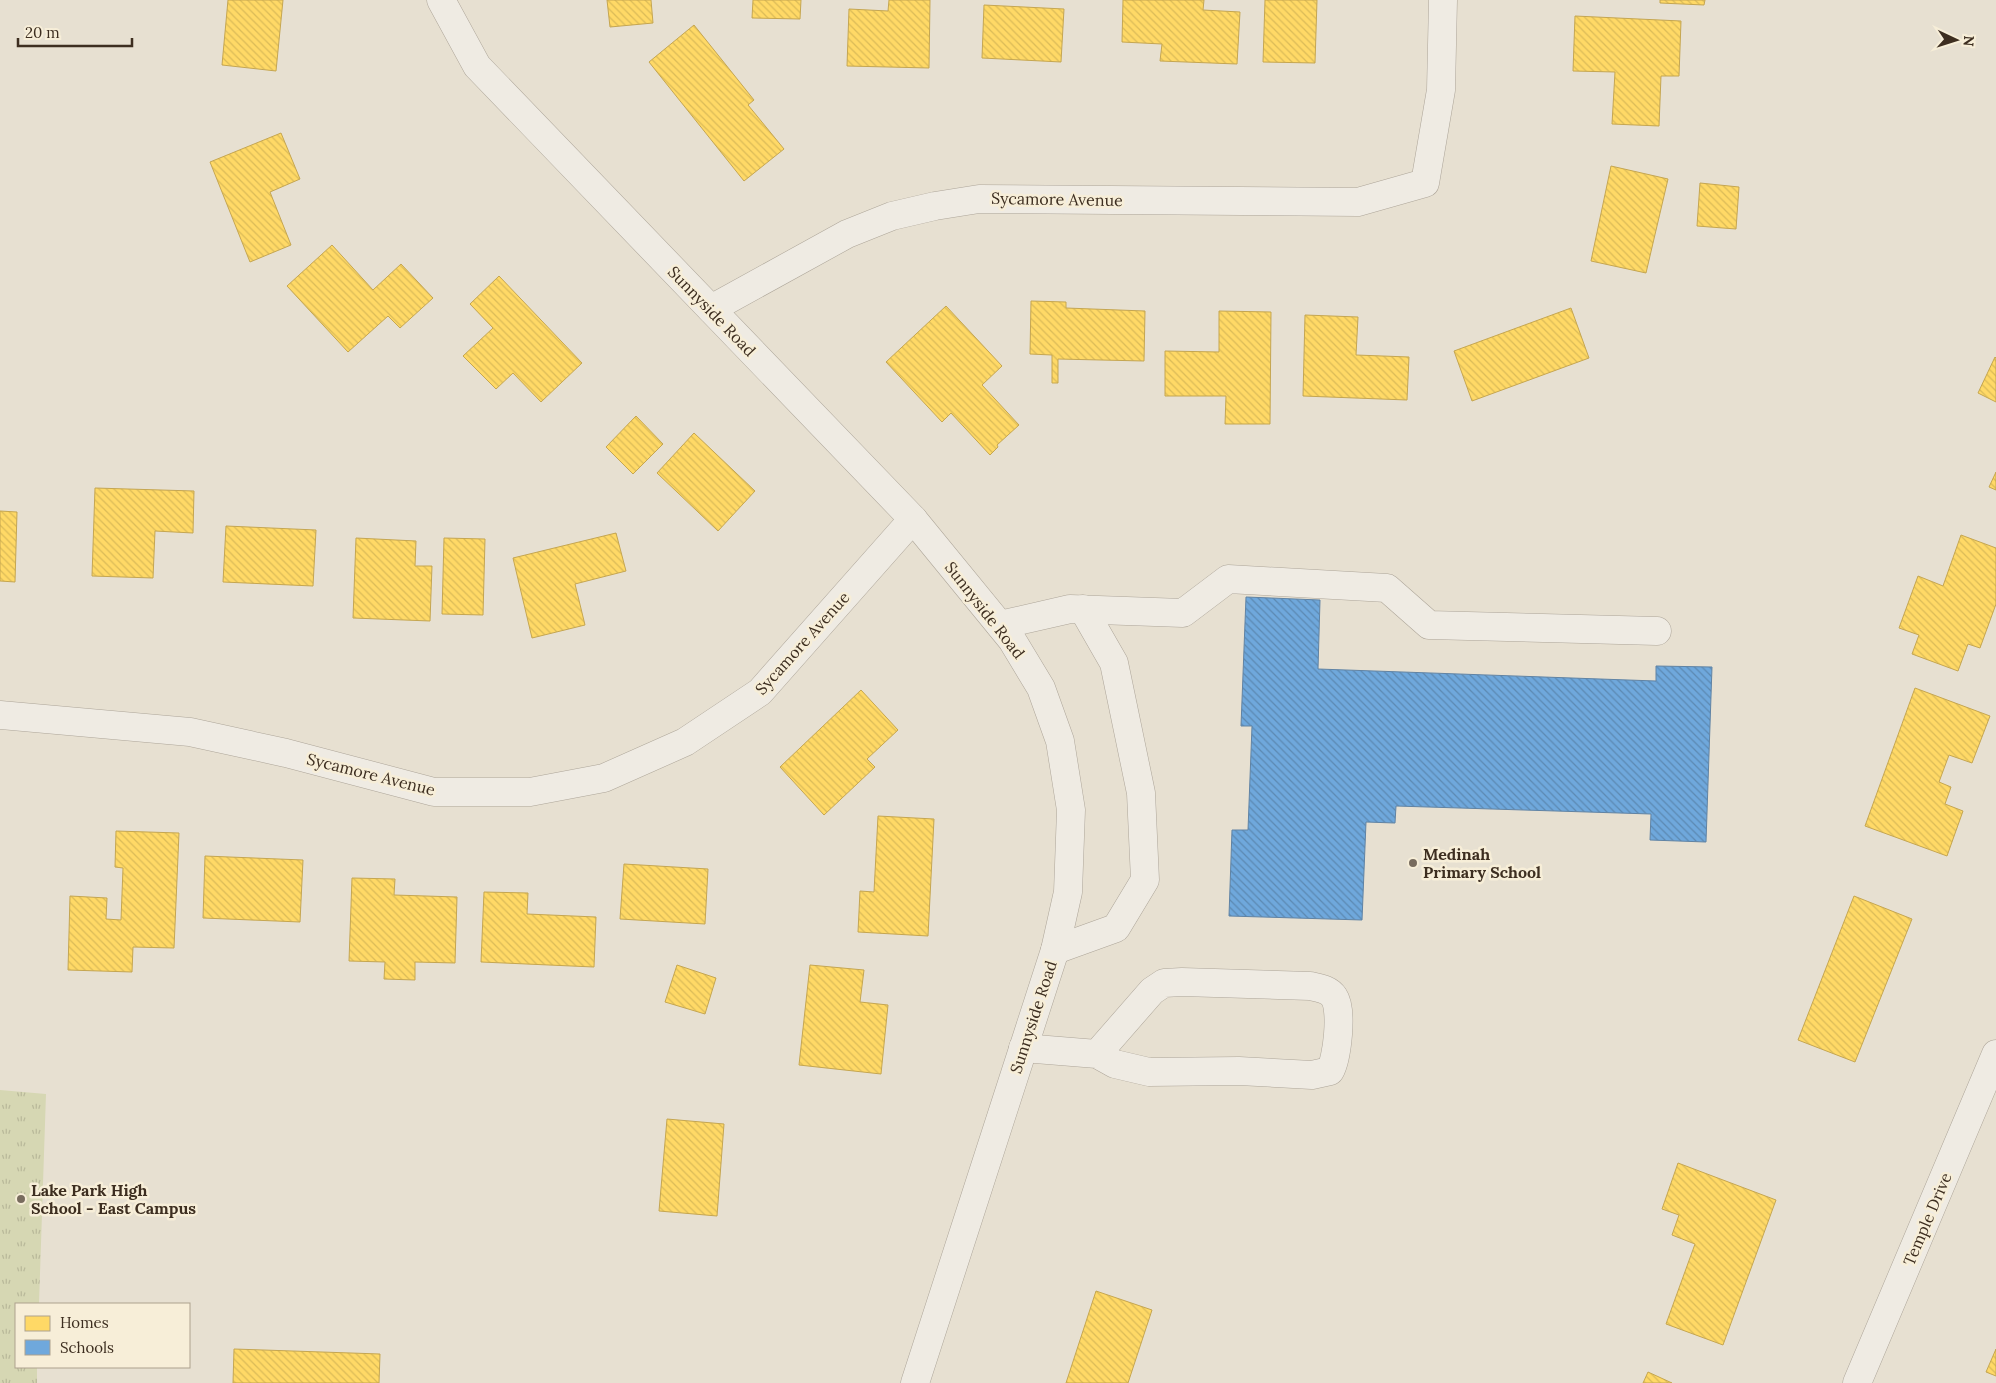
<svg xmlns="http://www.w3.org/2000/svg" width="1996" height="1383" viewBox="0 0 1996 1383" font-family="Lora,serif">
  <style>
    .park { fill: url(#park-tufts) }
    .homes { fill: url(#homes-back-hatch); stroke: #c5a651 }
    .schools { fill: url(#schools-back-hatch); stroke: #6083a4 }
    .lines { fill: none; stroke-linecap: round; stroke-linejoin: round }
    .minor-casing { stroke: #ada599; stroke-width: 29 }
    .minor { stroke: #efebe3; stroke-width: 28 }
    .poi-dot { fill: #786c5e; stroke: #f7eed8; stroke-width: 2 }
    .labels { text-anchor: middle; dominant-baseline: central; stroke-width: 5; stroke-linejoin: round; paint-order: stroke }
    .street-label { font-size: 16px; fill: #3d2e20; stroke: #f7eed8 }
    .poi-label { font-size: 16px; font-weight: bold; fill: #3d2e20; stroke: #f7eed8; text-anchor: start }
  </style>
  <defs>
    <pattern id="park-tufts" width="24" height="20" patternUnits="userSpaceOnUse" patternTransform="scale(1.25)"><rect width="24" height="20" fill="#d6d7b3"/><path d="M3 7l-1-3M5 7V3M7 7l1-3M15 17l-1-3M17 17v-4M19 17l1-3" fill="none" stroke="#b9b99a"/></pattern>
    <pattern id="homes-back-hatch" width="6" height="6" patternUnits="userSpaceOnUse" patternTransform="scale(1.25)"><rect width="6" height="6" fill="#ffd966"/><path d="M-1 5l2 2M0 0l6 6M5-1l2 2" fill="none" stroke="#dbbb58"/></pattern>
    <pattern id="schools-back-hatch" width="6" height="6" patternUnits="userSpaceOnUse" patternTransform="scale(1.25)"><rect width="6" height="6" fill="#6fa8dc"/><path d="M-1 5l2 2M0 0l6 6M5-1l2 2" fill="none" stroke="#5c89b2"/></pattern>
  </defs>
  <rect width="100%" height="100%" fill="#e7e0d1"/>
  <!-- park -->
  <path class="park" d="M0,1090L46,1094L39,1304H16V1367H37V1383H0Z"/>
  <!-- homes -->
  <g class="homes">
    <path d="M228,0H283L276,71L222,65Z"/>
    <path d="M607,0H651L653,23L610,27Z"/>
    <path d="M753,0H801L800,19L752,18Z"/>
    <path d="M889,0H930L929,68L847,66L849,9L888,11Z"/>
    <path d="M1123,0H1204L1203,10L1240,12L1237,64L1160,61L1162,44L1122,42Z"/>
    <path d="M1265,0H1317L1315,63L1263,62Z"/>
    <path d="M1660,0H1705L1704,5L1660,3Z"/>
    <path d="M984,5L1064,9L1061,62L982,58Z"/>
    <path d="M1575,16L1681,21L1679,76H1661L1659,126L1612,124L1615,72L1573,71Z"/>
    <path d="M694,25L754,100L748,105L784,149L744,181L649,62Z"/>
    <path d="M281,133L300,179L270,192L291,245L250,262L210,162Z"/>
    <path d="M1611,166L1668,179L1646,273L1591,261Z"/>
    <path d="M1700,183L1739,187L1736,229L1697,226Z"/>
    <path d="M332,245L373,290L401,264L433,298L400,328L388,316L348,352L287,286Z"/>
    <path d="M499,276L582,363L541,402L513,373L496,389L463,356L493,328L470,304Z"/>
    <path d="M1031,301L1066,302V308L1145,311L1144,361L1058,359V383H1052V355L1030,354Z"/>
    <path d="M946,306L1002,366L982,385L1019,425L997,445L998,447L990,455L951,413L942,422L886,362Z"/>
    <path d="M1571,308L1589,358L1472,401L1454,351Z"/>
    <path d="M1219,311L1271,312L1270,424H1225L1226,396H1165V351L1219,352Z"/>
    <path d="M1305,315L1358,317L1356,355L1409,357L1407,400L1303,396Z"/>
    <path d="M1995,357L1996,358V402L1978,393Z"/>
    <path d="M636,416L663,444L633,474L606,447Z"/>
    <path d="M694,433L755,491L718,531L657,473Z"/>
    <path d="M1996,472V490L1989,487Z"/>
    <path d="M95,488L194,491L193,533L155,531L153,578L92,576Z"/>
    <path d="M0,511L17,512L15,582L0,581Z"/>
    <path d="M226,526L316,530L313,586L223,582Z"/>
    <path d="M616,533L626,571L575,584L585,625L532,638L513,558Z"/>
    <path d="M1961,535L1996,548V604L1980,648L1968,644L1958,671L1912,654L1919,635L1899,628L1918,576L1943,586Z"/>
    <path d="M356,538L416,541L415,566H432L430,621L353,618Z"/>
    <path d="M444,538L485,539L483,615L442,614Z"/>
    <path d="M1915,688L1990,716L1972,763L1949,755L1939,782L1951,787L1945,804L1963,811L1947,856L1865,826Z"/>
    <path d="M861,690L898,730L867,759L875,767L824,815L780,767Z"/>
    <path d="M878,816L934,819L928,936L858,932L860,891L874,892Z"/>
    <path d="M116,831L179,833L174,948L133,947L132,972L68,970L70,896L107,898L106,919L121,920L123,868L115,867Z"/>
    <path d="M205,856L303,860L300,922L203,918Z"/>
    <path d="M624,864L708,869L705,924L620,919Z"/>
    <path d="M352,878L395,879L394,895L457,897L455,963L415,962V980L384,979L385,962L349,961Z"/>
    <path d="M484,892L528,893L527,914L596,917L594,967L481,962Z"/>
    <path d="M1854,896L1912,919L1855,1062L1798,1040Z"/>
    <path d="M677,965L716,978L705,1014L665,1002Z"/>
    <path d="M810,965L864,970L860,1002L888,1005L881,1074L799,1065Z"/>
    <path d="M667,1119L724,1124L717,1216L659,1211Z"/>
    <path d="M1678,1163L1776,1200L1723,1345L1666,1324L1695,1244L1672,1235L1679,1215L1662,1209Z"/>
    <path d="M1096,1291L1152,1310L1128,1383H1066Z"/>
    <path d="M234,1349L380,1354L379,1383H233Z"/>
    <path d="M1996,1349V1376L1986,1372Z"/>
    <path d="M1648,1372L1672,1383H1643Z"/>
  </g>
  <!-- schools -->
  <path class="schools" d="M1246,597L1320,600L1318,669L1656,681V666L1712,667L1706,842L1650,840L1651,814L1396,806L1395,823L1366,822L1362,920L1229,916L1232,830H1248L1252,726H1241Z"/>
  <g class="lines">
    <defs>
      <g id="minor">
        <path d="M441,0L477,66L913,519L1012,640L1041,688L1060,741L1071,810L1068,892L1055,950L915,1383"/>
        <path d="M711,309L847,234L892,216L935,206L979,199L1358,202L1425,183L1441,90L1443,0"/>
        <path d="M1000,625L1070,609L1183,613L1228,579L1387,588L1429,625L1657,631"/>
        <path d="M0,715L190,732L286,753L434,792H530L604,778L685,742L760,692L913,519"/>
        <path d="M1055,950L1116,928L1145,880L1141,793L1114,663L1083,609"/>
        <path d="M1023,1048L1097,1054L1115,1064L1149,1072L1239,1071L1312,1075L1330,1071C1337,1059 1343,1010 1334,997C1329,989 1319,988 1310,986L1182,982L1164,983L1152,991L1097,1054"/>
        <path d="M1857,1383L1996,1054"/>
      </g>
    </defs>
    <!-- minor casing -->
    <use href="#minor" class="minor-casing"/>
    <!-- minor -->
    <use href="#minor" class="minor"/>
  </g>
  <!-- markers -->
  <g class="poi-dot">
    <circle cx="1413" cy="863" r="5"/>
    <circle cx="21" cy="1199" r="5"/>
  </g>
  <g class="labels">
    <!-- street labels -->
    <g class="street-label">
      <text transform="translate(1057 199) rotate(1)">Sycamore Avenue</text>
      <text transform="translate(712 311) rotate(46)">Sunnyside Road</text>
      <text transform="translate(985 610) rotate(52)">Sunnyside Road</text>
      <text transform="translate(802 643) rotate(-48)">Sycamore Avenue</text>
      <text transform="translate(371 774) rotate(14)">Sycamore Avenue</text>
      <text transform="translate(1033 1017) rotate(-72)">Sunnyside Road</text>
      <text transform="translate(1927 1219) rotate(-67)">Temple Drive</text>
    </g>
    <!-- poi labels -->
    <g class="poi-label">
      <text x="1423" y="854">Medinah<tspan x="1423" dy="18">Primary School</tspan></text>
      <text x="31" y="1190">Lake Park High<tspan x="31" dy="18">School - East Campus</tspan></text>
    </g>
  </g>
  <!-- legend -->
  <rect x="15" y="1303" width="175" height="65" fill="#f7eed8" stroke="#ada18e"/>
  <rect x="25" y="1316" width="25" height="15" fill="#ffd966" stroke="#ada18e"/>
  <text x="60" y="1328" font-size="15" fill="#3d2e20">Homes</text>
  <rect x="25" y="1340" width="25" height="15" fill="#6fa8dc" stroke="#ada18e"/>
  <text x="60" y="1353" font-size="15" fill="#3d2e20">Schools</text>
  <!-- north arrow -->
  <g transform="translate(1956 40) rotate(94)" stroke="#f7eed8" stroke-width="4" paint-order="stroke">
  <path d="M0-4L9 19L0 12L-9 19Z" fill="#3d2e20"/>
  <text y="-8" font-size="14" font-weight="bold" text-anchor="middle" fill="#3d2e20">N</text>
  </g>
  <!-- scale -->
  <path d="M18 38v8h114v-8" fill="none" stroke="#3d2e20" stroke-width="2.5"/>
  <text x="25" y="38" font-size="15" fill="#3d2e20" stroke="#f7eed8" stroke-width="4" paint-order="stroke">20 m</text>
</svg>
